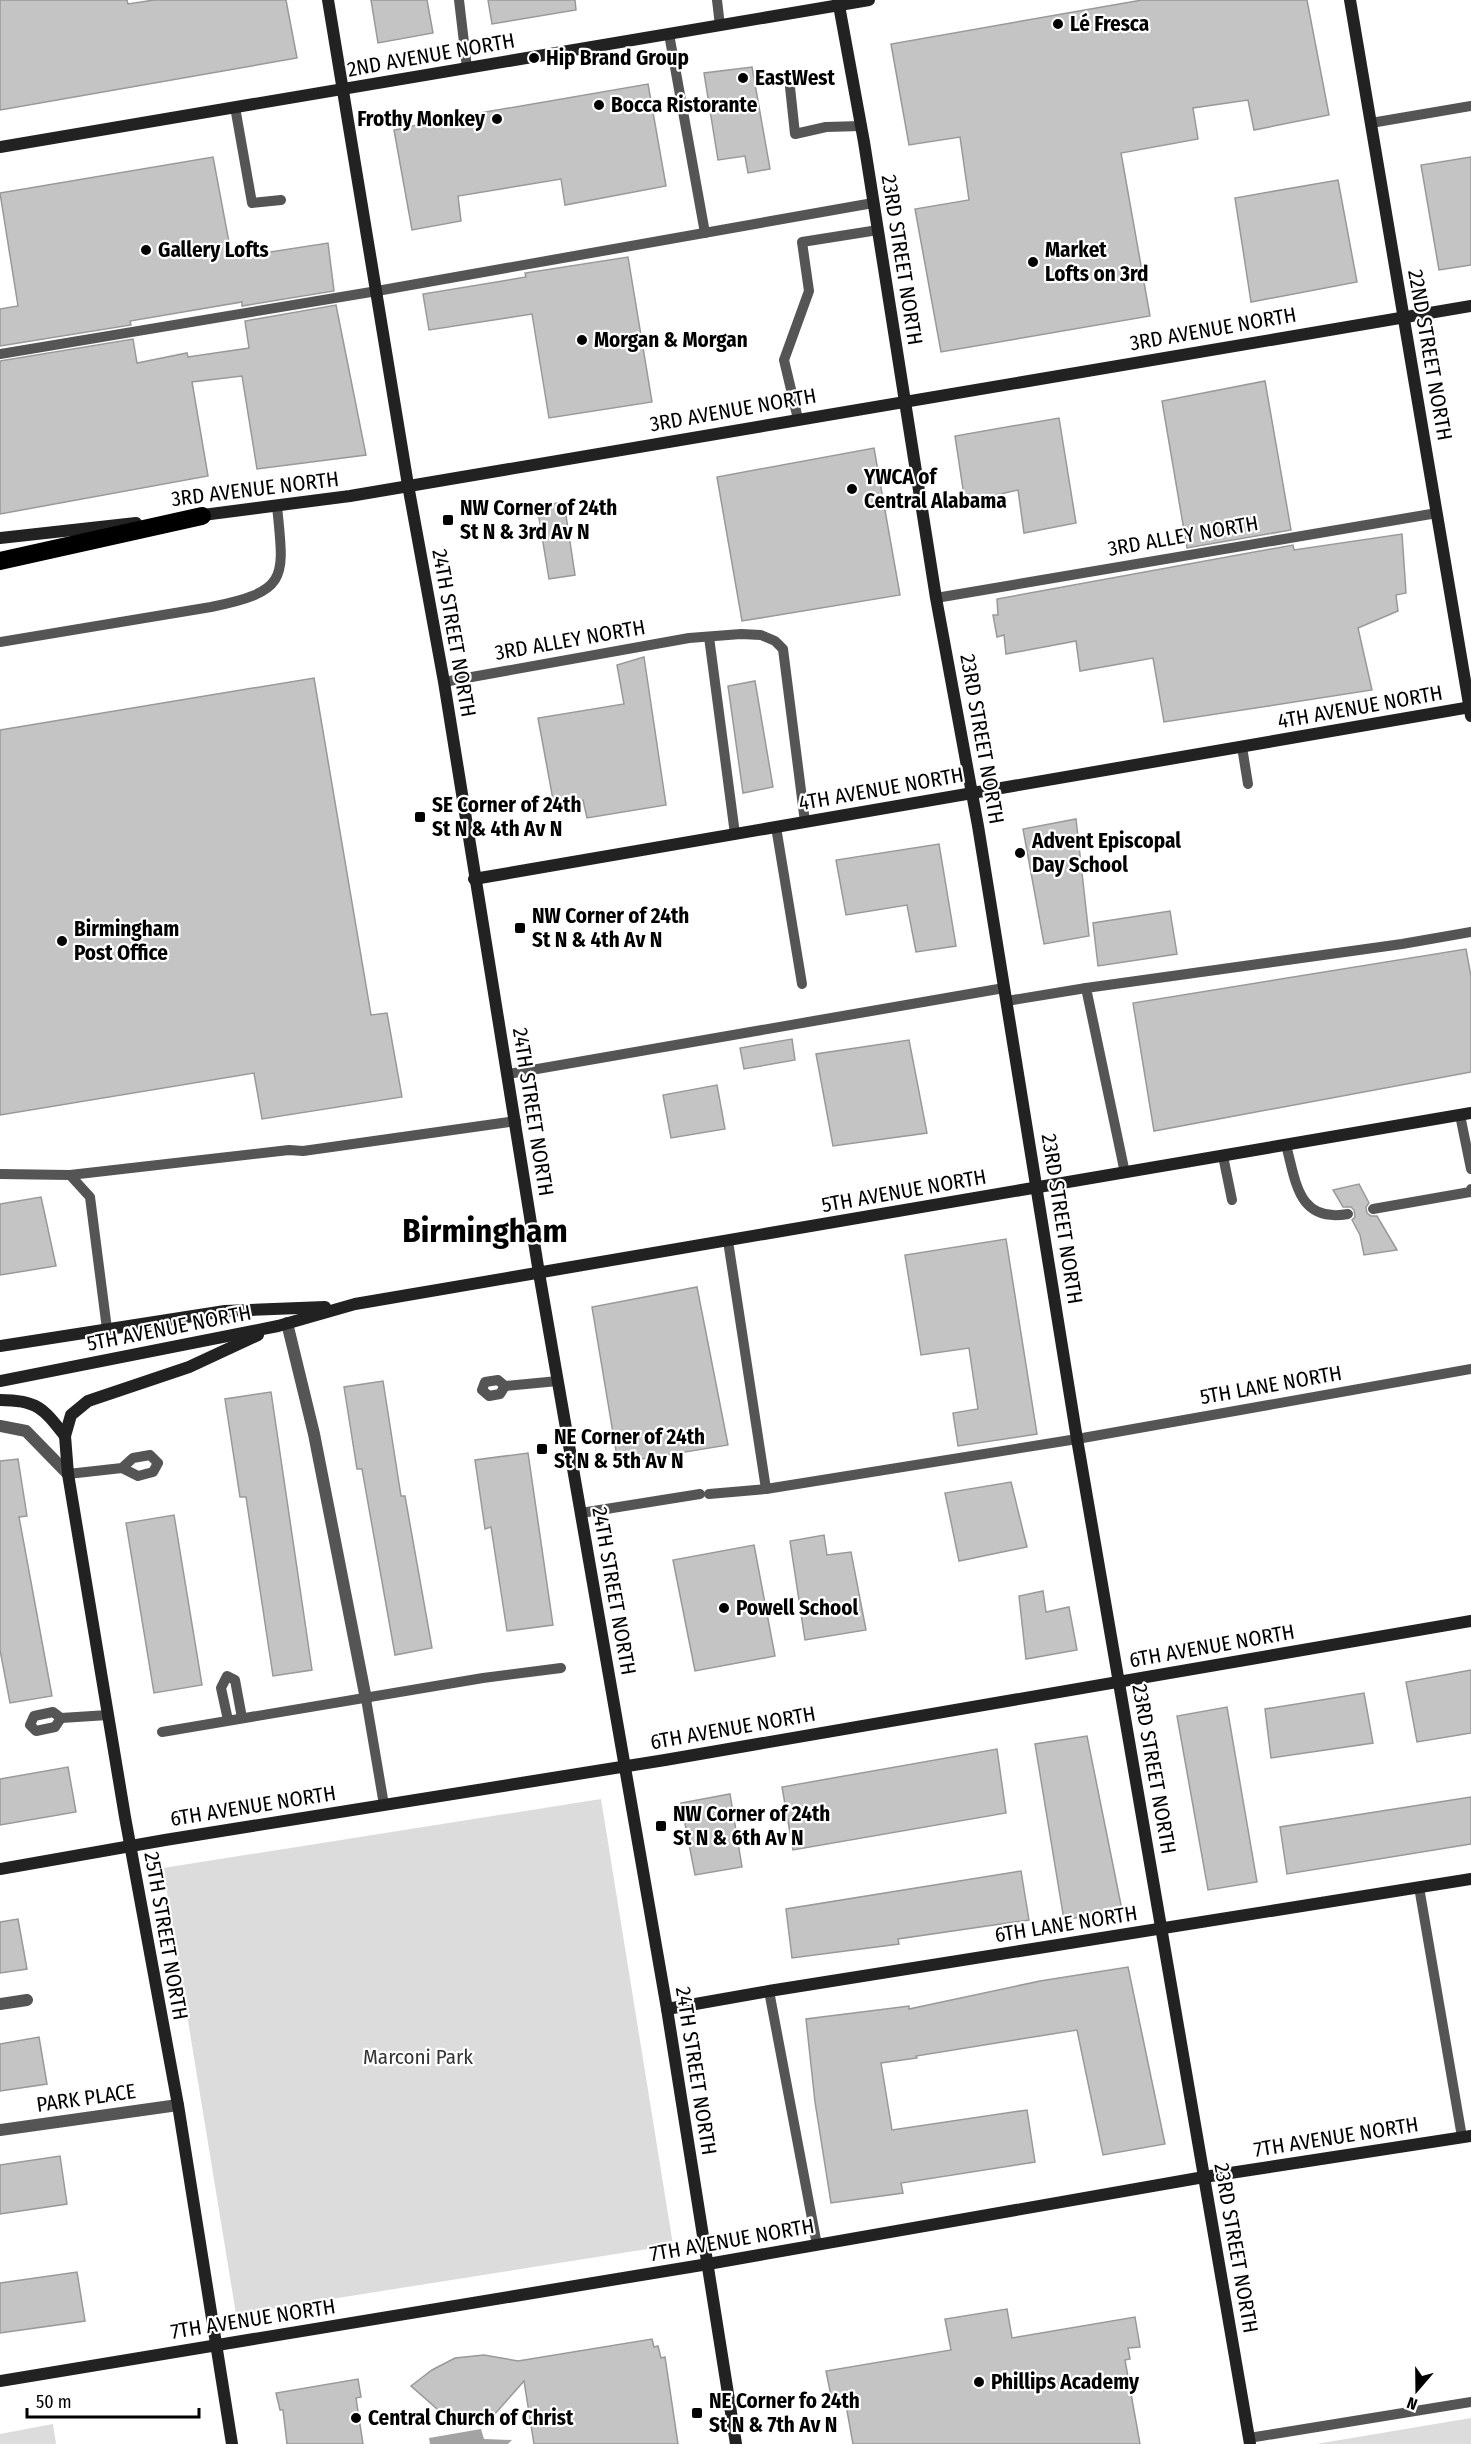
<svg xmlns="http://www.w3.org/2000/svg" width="1471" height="2444" viewBox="0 0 1471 2444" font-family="'Fira Sans Condensed',sans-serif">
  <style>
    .green { fill: #dcdcdc }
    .water { fill: #a3a3a3 }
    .building { fill: #c4c4c4; stroke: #999; stroke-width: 1.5 }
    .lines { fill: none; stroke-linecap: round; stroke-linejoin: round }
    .lane { stroke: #555; stroke-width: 10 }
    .street { stroke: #555; stroke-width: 12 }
    .secondary { stroke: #222; stroke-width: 12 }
    .highway { stroke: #000; stroke-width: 18 }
    .poi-dot { fill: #000; stroke: #fff; stroke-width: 2 }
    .labels { text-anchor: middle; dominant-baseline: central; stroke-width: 4.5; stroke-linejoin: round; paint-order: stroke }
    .poi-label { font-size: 21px; font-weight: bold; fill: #000; stroke: #fff; text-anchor: start }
    .street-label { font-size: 21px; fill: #000; stroke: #fff }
    .park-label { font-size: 21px; fill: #333; stroke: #fff }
    .town-label { font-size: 33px; font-weight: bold; fill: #000; stroke: #fff }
  </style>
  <rect width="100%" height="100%" fill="#fff"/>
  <!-- green -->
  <g class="green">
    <path d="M601,1799L673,2245L236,2314L163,1868Z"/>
    <path d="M1471,2418V2444H1316Z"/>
    <path d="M53,2424L56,2444H0V2434Z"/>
  </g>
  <!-- water -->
  <path class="water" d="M481,2429L484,2439L512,2440L508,2444H430L429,2438Z"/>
  <!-- building -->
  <g class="building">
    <path d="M0,0H127L128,4L154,0H286L297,58L0,110Z"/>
    <path d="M371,0H427L433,33L378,43Z"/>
    <path d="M488,0H575L576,10L492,24Z"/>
    <path d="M1142,0H1307L1329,115L1254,130L1248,100L1193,108L1198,139L1121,153L1150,316L941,352L915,209L969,200L960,137L909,145L891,44Z"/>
    <path d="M752,67L770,169L748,173L745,156L718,160L704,73Z"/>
    <path d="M648,84L666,186L565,205L561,179L458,196L461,221L412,230L394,130L445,119Z"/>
    <path d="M213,157L232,258L328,243L334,291L242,306V302L130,321L131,325L0,346V309L18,306L0,193Z"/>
    <path d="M1471,157V265L1439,270L1421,165Z"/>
    <path d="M1338,180L1357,282L1251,302L1235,198Z"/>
    <path d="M628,257L652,402L549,418L532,314L429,330L423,294L526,277L525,273Z"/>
    <path d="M336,305L366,455L257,469L242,376L192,382L208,476L0,514V361L133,339L137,363L187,353L188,357L249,348L245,321Z"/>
    <path d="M1265,381L1291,530L1187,548L1162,401Z"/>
    <path d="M1059,418L1076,523L1024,533L1018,490L965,502L955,436Z"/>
    <path d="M874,448L900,595L742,621L717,477Z"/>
    <path d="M564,502L575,575L549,579L537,506Z"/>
    <path d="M1402,534L1406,593L1396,595L1398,611L1358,628L1372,690L1164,722L1153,658L1080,671L1076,641L1006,654L1004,635L997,637L993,615H998L997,599L1293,545L1294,550Z"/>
    <path d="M644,657L666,805L587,818L583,800L554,805L538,718L624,704L617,665Z"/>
    <path d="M314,678L371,1015L387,1013L402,1097L262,1119L254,1073L0,1115V730Z"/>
    <path d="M755,681L773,787L743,793L728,686Z"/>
    <path d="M1076,819L1089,936L1044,944L1023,829Z"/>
    <path d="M939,844L956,946L916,952L907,905L846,915L836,860Z"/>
    <path d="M1170,911L1177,954L1098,966L1093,923Z"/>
    <path d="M1466,949L1471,976V1072L1154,1131L1133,1003Z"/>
    <path d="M792,1039L795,1060L744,1069L740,1048Z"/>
    <path d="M909,1040L927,1133L833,1146L816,1054Z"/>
    <path d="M717,1085L725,1129L671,1138L663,1095Z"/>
    <path d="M1359,1184L1369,1203L1366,1207L1367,1213L1371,1216H1377L1397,1250L1364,1255L1360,1235L1352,1220L1355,1217L1354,1210L1351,1207H1343L1333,1190Z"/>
    <path d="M41,1197L56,1266L0,1275V1204Z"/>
    <path d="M1006,1239L1037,1434L958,1446L953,1413L978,1409L969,1348L921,1355L905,1255Z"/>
    <path d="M697,1287L728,1445L618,1463L592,1307Z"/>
    <path d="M383,1381L401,1496H405L432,1648L395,1655L362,1469H357L344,1387Z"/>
    <path d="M271,1392L312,1670L273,1676L246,1497H240L225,1399Z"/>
    <path d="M528,1453L553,1625L507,1631L491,1527L485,1529L475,1460Z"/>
    <path d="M18,1459L27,1516L19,1517L52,1696L10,1703L0,1650V1461Z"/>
    <path d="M1011,1482L1027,1547L959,1561L945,1493Z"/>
    <path d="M174,1515L202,1685L154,1693L126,1523Z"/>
    <path d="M824,1535L827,1555L851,1552L866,1630L805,1640L790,1541Z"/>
    <path d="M754,1545L775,1656L695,1671L673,1560Z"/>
    <path d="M1043,1591L1046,1612L1069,1607L1077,1650L1026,1659L1019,1596Z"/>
    <path d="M1471,1670V1733L1417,1742L1406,1682Z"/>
    <path d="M1364,1693L1373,1743L1271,1758L1265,1709Z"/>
    <path d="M1227,1707L1257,1882L1208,1890L1177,1716Z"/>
    <path d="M1087,1736L1122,1910L1064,1920L1035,1744Z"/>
    <path d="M997,1749L1006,1813L793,1850L782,1787Z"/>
    <path d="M68,1767L76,1812L0,1825V1779Z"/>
    <path d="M730,1794L742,1867L695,1875L681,1803Z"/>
    <path d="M1471,1797V1844L1287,1874L1280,1827Z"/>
    <path d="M1021,1871L1029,1920L898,1939L899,1944L792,1958L786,1909Z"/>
    <path d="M18,1919L27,1969L0,1973V1922Z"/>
    <path d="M1128,1967L1165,2144L1103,2155L1077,2030L916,2056L917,2058L881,2063L892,2130L1027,2110L1035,2162L901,2183L903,2193L831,2203L815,2102L806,2019L909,2006V2009L1040,1981Z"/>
    <path d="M39,2037L47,2084L0,2091V2044Z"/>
    <path d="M60,2156L67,2204L0,2214V2165Z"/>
    <path d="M77,2272L85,2321L0,2333V2283Z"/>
    <path d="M1007,2309L1012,2338L1135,2317L1140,2347L1128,2348L1130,2359L1125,2360L1140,2444H853L844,2394L831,2396L826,2371L951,2350L945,2319Z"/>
    <path d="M652,2339L654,2347L658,2346L661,2358L665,2357L678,2444H534L524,2381L486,2424L460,2415H444L411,2386L432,2370L455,2358L484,2355L518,2361Z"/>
    <path d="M358,2379L361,2397L356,2398L363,2444H287L283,2410H280L276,2393Z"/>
  </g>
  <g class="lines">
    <!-- lane -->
    <g class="lane">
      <path d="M459,0L467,68"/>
      <path d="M717,0L720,26"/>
      <path d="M669,34L705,233"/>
      <path d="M790,87L795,134L826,127L861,126"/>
      <path d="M235,107L252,203L281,200"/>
      <path d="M1371,123L1471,106"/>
      <path d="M0,354L377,291L873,203"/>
      <path d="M798,419L784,360L809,291L802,242L878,230"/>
      <path d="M936,598L1437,513"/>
      <path d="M709,637L735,834"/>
      <path d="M0,642L211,607C290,591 284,578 277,506"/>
      <path d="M444,682L689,638L741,634L761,635L775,641L783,649L805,822"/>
      <path d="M1242,747L1248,784"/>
      <path d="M776,827L802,984"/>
      <path d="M1007,1001L1086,988"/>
      <path d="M508,1074L1004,988"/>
      <path d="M1460,1115L1471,1169"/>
      <path d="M1286,1145C1296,1182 1298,1223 1348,1214"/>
      <path d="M1223,1156L1232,1200"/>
      <path d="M1125,1173L1086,988L1402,944L1471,932"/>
      <path d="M0,1174L70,1175L90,1197L107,1329"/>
      <path d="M70,1175L289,1150L303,1151L516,1121"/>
      <path d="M1373,1209L1470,1192L1471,1189"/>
      <path d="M728,1241L766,1489L1077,1439L1471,1369"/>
      <path d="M498,1380L505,1386L500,1394L489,1396L482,1390L485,1382Z"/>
      <path d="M505,1386L558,1381"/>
      <path d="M68,1474L122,1468L138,1476L153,1472L158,1463L150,1455L133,1458L122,1468"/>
      <path d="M709,1494L766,1489"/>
      <path d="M581,1513L700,1494"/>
      <path d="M366,1699L384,1805"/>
      <path d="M53,1712L61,1718L55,1727L36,1731L30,1725L34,1716Z"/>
      <path d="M61,1718L108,1715"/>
      <path d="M228,1720L221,1688L227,1676L235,1680L242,1718"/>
      <path d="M162,1732L483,1678L561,1668"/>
      <path d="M1419,1887L1462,2137"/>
      <path d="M769,1991L817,2245"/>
      <path d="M1249,2438L1471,2402"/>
    </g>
    <!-- street -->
    <g class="street">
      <path d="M287,1323L314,1434L366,1699"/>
      <path d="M0,1426L26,1431L68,1474"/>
      <path d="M0,2004L27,2000"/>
      <path d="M0,2130L178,2105"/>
    </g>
    <!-- secondary -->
    <g class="secondary">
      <path d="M328,0L408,485L444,682L539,1273L667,2009L736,2444"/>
      <path d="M838,0L864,142L936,598L978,826L1077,1439L1250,2444"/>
      <path d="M1350,0L1471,716"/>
      <path d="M0,147L869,0"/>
      <path d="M195,516L350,496L1471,306"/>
      <path d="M0,538L136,523"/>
      <path d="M474,879L1471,707"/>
      <path d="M0,1346L225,1311L325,1307"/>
      <path d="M0,1381L278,1326L355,1304L1471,1113"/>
      <path d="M0,1400C37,1400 43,1408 65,1436"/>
      <path d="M0,1869L165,1840L665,1760L1471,1621"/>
      <path d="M667,2009L769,1991L1471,1879"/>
      <path d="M0,2381L708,2264L1204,2177L1471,2136"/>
      <path d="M232,2444L178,2105L125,1817L68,1474L65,1436L71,1415L88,1401L189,1367L258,1335"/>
    </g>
    <!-- highway -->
    <path class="highway" d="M0,561L202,516"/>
  </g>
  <!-- markers -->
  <g class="poi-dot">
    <circle cx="1058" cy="24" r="6"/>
    <circle cx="534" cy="58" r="6"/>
    <circle cx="743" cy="78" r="6"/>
    <circle cx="599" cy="105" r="6"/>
    <circle cx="497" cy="119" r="6"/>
    <circle cx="146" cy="250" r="6"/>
    <circle cx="1033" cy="262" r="6"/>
    <circle cx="582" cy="340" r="6"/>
    <circle cx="852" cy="489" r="6"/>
    <rect x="442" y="514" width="12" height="12" rx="3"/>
    <rect x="414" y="811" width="12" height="12" rx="3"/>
    <circle cx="1020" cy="853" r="6"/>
    <rect x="514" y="922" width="12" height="12" rx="3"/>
    <circle cx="62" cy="941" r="6"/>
    <rect x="536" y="1443" width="12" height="12" rx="3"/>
    <circle cx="724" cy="1608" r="6"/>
    <rect x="655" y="1820" width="12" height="12" rx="3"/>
    <circle cx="979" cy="2382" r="6"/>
    <rect x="691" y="2407" width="12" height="12" rx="3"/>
    <circle cx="356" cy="2418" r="6"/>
  </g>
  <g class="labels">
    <!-- poi labels -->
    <g class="poi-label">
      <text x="1070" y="24">Lé Fresca</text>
      <text x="546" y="58">Hip Brand Group</text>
      <text x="755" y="78">EastWest</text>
      <text x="611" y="105">Bocca Ristorante</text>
      <text x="485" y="119" text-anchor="end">Frothy Monkey</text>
      <text x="158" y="250">Gallery Lofts</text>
      <text x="1045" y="250">Market<tspan x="1045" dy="24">Lofts on 3rd</tspan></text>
      <text x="594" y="340">Morgan &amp; Morgan</text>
      <text x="864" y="477">YWCA of<tspan x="864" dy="24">Central Alabama</tspan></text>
      <text x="460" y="508">NW Corner of 24th<tspan x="460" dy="24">St N &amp; 3rd Av N</tspan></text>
      <text x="432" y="805">SE Corner of 24th<tspan x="432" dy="24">St N &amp; 4th Av N</tspan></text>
      <text x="1032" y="841">Advent Episcopal<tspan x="1032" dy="24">Day School</tspan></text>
      <text x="532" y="916">NW Corner of 24th<tspan x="532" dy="24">St N &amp; 4th Av N</tspan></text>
      <text x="74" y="929">Birmingham<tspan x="74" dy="24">Post Office</tspan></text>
      <text x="554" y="1437">NE Corner of 24th<tspan x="554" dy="24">St N &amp; 5th Av N</tspan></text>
      <text x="736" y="1608">Powell School</text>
      <text x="673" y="1814">NW Corner of 24th<tspan x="673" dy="24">St N &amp; 6th Av N</tspan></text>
      <text x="991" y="2382">Phillips Academy</text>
      <text x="709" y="2401">NE Corner fo 24th<tspan x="709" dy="24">St N &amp; 7th Av N</tspan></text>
      <text x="368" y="2418">Central Church of Christ</text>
    </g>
    <!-- street labels -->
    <g class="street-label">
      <text transform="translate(431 55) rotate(-10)">2ND AVENUE NORTH</text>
      <text transform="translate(902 260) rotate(81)">23RD STREET NORTH</text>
      <text transform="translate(1213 329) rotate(-10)">3RD AVENUE NORTH</text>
      <text transform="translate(1430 355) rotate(80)">22ND STREET NORTH</text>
      <text transform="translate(733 410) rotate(-10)">3RD AVENUE NORTH</text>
      <text transform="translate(255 489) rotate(-7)">3RD AVENUE NORTH</text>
      <text transform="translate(1183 536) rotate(-10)">3RD ALLEY NORTH</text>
      <text transform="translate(454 633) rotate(80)">24TH STREET NORTH</text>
      <text transform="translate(570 640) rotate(-10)">3RD ALLEY NORTH</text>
      <text transform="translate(1360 707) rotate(-10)">4TH AVENUE NORTH</text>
      <text transform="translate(982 739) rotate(80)">23RD STREET NORTH</text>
      <text transform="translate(881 789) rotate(-10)">4TH AVENUE NORTH</text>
      <text transform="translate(533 1112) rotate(81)">24TH STREET NORTH</text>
      <text transform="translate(904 1191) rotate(-10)">5TH AVENUE NORTH</text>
      <text transform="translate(1062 1219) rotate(81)">23RD STREET NORTH</text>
      <text transform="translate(169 1328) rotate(-11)">5TH AVENUE NORTH</text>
      <text transform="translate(1271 1385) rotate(-10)">5TH LANE NORTH</text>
      <text transform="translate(614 1591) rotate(80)">24TH STREET NORTH</text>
      <text transform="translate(1212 1646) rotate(-10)">6TH AVENUE NORTH</text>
      <text transform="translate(733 1728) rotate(-10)">6TH AVENUE NORTH</text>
      <text transform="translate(1154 1769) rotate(80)">23RD STREET NORTH</text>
      <text transform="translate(253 1806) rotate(-9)">6TH AVENUE NORTH</text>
      <text transform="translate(1066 1924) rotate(-9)">6TH LANE NORTH</text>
      <text transform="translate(166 1936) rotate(80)">25TH STREET NORTH</text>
      <text transform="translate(696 2071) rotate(81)">24TH STREET NORTH</text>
      <text transform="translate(86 2098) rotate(-8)">PARK PLACE</text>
      <text transform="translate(1336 2137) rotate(-9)">7TH AVENUE NORTH</text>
      <text transform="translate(732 2240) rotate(-10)">7TH AVENUE NORTH</text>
      <text transform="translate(1236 2248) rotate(80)">23RD STREET NORTH</text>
      <text transform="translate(253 2319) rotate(-9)">7TH AVENUE NORTH</text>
    </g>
    <!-- park labels -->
    <g class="park-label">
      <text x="418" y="2057">Marconi Park</text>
    </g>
    <!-- town labels -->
    <g class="town-label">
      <text x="485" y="1231">Birmingham</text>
    </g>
  </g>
  <!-- north arrow -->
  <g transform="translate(1417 2390) rotate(200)" stroke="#ffffff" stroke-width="4.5" paint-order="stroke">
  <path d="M0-4.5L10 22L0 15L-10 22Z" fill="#000000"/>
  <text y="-9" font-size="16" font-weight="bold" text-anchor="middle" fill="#000000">N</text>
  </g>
  <!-- scale -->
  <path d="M27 2408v9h172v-9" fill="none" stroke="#000000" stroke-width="3"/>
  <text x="36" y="2408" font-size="18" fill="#000000" stroke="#ffffff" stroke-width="4.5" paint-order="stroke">50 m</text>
</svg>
